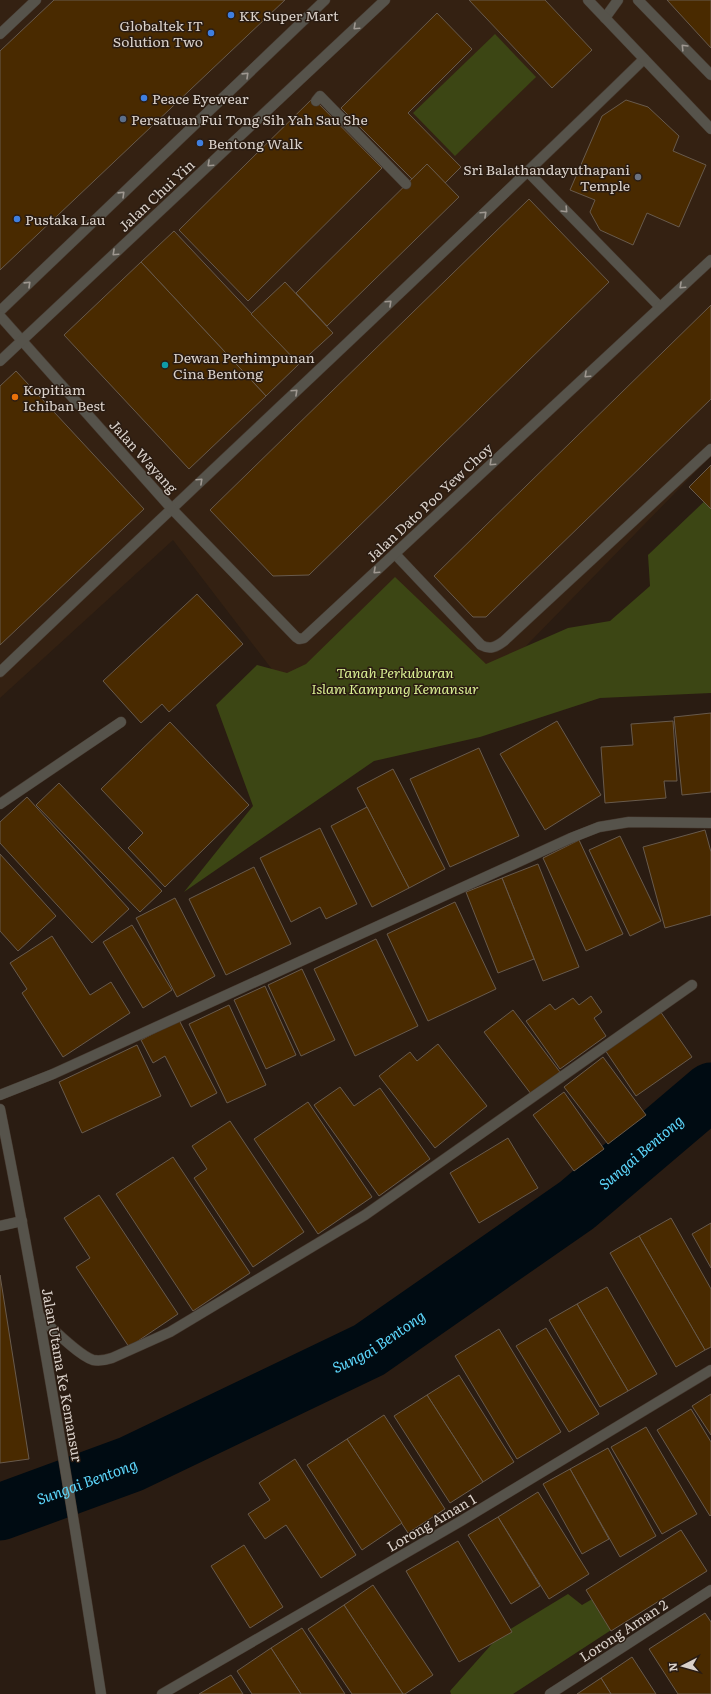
<svg xmlns="http://www.w3.org/2000/svg" width="711" height="1694" viewBox="0 0 711 1694" font-family="Literata,serif">
  <style>
    .built { fill: #342112 }
    .green { fill: #3c4614 }
    .lines { fill: none; stroke-linecap: round; stroke-linejoin: round }
    .river { stroke: #000b12; stroke-width: 57 }
    .building { fill: #492a00; stroke: #685a4c }
    .service-casing { stroke: #46392f; stroke-width: 11 }
    .pedestrian-casing { stroke: #46392f; stroke-width: 11 }
    .minor-casing { stroke: #46392f; stroke-width: 11 }
    .service { stroke: #56534b; stroke-width: 10 }
    .pedestrian { stroke: #56534b; stroke-width: 10 }
    .minor { stroke: #56534b; stroke-width: 10 }
    .oneway { stroke: #9f9891 }
    .shop-dot { fill: #3f7fe0; stroke: #2a1c12; stroke-width: 1.5 }
    .service-dot { fill: #5c6f8a; stroke: #2a1c12; stroke-width: 1.5 }
    .worship-dot { fill: #6b7280; stroke: #2a1c12; stroke-width: 1.5 }
    .culture-dot { fill: #0f9aa8; stroke: #2a1c12; stroke-width: 1.5 }
    .food-dot { fill: #e8710a; stroke: #2a1c12; stroke-width: 1.5 }
    .labels { text-anchor: middle; dominant-baseline: central; stroke-width: 3; stroke-linejoin: round; paint-order: stroke }
    .poi-label { font-size: 14px; fill: #dad1ca; stroke: #2a1c12; text-anchor: start }
    .street-label { font-size: 14px; fill: #dad1ca; stroke: #2a1c12 }
    .park-label { font-size: 14px; font-style: italic; fill: #d9ef92; stroke: #2a1c12 }
    .water-label { font-size: 15px; font-style: italic; fill: #5cd6fb; stroke: #2a1c12 }
  </style>
  <rect width="100%" height="100%" fill="#2a1c12"/>
  <!-- built -->
  <path class="built" d="M0,0H711V456L488,685L336,753L173,540L0,698Z"/>
  <!-- green -->
  <g class="green">
    <path d="M495,34L536,77L455,156L413,113Z"/>
    <path d="M711,495V693L600,698L480,737L374,761L184,892L253,806L216,705L257,665L287,673L306,664L395,577L486,664L568,628L610,621L650,586L648,555Z"/>
    <path d="M678,1549L694,1576L513,1694H451L450,1691L499,1636L568,1594L582,1605Z"/>
  </g>
  <g class="lines">
    <!-- river -->
    <path class="river" id="s1" d="M0,1512L131,1464L369,1350L577,1205L711,1091"/>
  </g>
  <!-- building -->
  <g class="building">
    <path d="M54,0H285L0,270V51Z"/>
    <path d="M469,0H545L592,50L552,88Z"/>
    <path d="M667,0H711V48Z"/>
    <path d="M437,13L472,49L408,113L461,167L445,183L427,164L412,179L341,108Z"/>
    <path d="M313,98L382,168L248,301L179,230Z"/>
    <path d="M626,100L648,107L679,136L673,151L706,165L679,227L647,213L633,245L600,230L590,212L595,200L570,190L602,116Z"/>
    <path d="M427,164L459,197L327,326L296,293Z"/>
    <path d="M529,199L609,282L309,575L273,576L210,510Z"/>
    <path d="M174,231L299,364L266,396L141,262Z"/>
    <path d="M141,262L266,396L189,469L64,335Z"/>
    <path d="M285,282L333,333L299,364L251,314Z"/>
    <path d="M711,305V399L486,617H473L434,576Z"/>
    <path d="M16,371L144,509L0,645V386Z"/>
    <path d="M711,465V509L689,487Z"/>
    <path d="M197,594L243,644L169,712L162,704L141,723L103,681Z"/>
    <path d="M711,713V792L682,795L674,717Z"/>
    <path d="M557,721L601,795L545,830L500,754Z"/>
    <path d="M673,721L677,781H664L666,798L605,803L601,747L633,745L631,724Z"/>
    <path d="M170,722L249,805L165,887L128,848L143,833L101,789Z"/>
    <path d="M479,748L519,836L450,867L410,779Z"/>
    <path d="M393,769L445,869L409,888L357,788Z"/>
    <path d="M59,783L162,891L140,912L36,805Z"/>
    <path d="M27,797L129,909L92,943L0,843V822Z"/>
    <path d="M367,807L409,888L372,907L331,826Z"/>
    <path d="M320,828L357,904L326,919L320,907L291,922L260,858Z"/>
    <path d="M705,830L711,852V915L665,928L643,847Z"/>
    <path d="M620,836L661,921L630,936L589,850Z"/>
    <path d="M579,840L623,934L586,951L543,858Z"/>
    <path d="M0,854L56,916L18,951L0,931Z"/>
    <path d="M538,864L579,967L543,981L502,878Z"/>
    <path d="M254,867L291,944L226,975L189,899Z"/>
    <path d="M502,878L534,959L498,973L466,892Z"/>
    <path d="M175,898L215,976L177,997L136,918Z"/>
    <path d="M455,902L496,989L428,1021L387,934Z"/>
    <path d="M132,925L172,990L143,1008L103,942Z"/>
    <path d="M52,936L90,995L111,982L130,1013L63,1057L22,993L27,989L10,963Z"/>
    <path d="M376,939L418,1026L355,1056L314,969Z"/>
    <path d="M302,969L335,1040L301,1056L268,985Z"/>
    <path d="M265,986L296,1055L266,1069L234,1000Z"/>
    <path d="M591,996L602,1012L594,1018L606,1036L560,1069L526,1021L550,1004L555,1010L573,998L579,1005Z"/>
    <path d="M229,1005L266,1085L227,1103L189,1024Z"/>
    <path d="M513,1010L560,1072L531,1094L484,1032Z"/>
    <path d="M660,1011L692,1057L636,1096L605,1050Z"/>
    <path d="M179,1020L217,1093L191,1107L165,1056L153,1063L141,1040Z"/>
    <path d="M438,1044L487,1106L435,1148L379,1076L410,1052L417,1061Z"/>
    <path d="M137,1045L161,1096L82,1133L59,1082Z"/>
    <path d="M603,1057L646,1115L608,1144L564,1087Z"/>
    <path d="M340,1087L354,1106L380,1088L430,1159L379,1196L314,1105Z"/>
    <path d="M564,1092L604,1149L574,1171L533,1115Z"/>
    <path d="M308,1102L372,1197L318,1234L254,1139Z"/>
    <path d="M230,1121L304,1232L253,1267L194,1178L207,1169L192,1146Z"/>
    <path d="M508,1138L538,1188L479,1223L450,1173Z"/>
    <path d="M173,1157L250,1273L193,1311L116,1194Z"/>
    <path d="M99,1195L178,1314L129,1347L76,1267L90,1258L64,1218Z"/>
    <path d="M671,1218L711,1289V1347L705,1350L639,1236Z"/>
    <path d="M711,1223V1268L692,1234Z"/>
    <path d="M639,1236L705,1350L676,1367L610,1253Z"/>
    <path d="M0,1275L29,1459L0,1463Z"/>
    <path d="M607,1287L657,1374L628,1391L577,1304Z"/>
    <path d="M577,1304L628,1391L600,1407L549,1320Z"/>
    <path d="M546,1328L599,1414L569,1432L516,1346Z"/>
    <path d="M499,1329L561,1432L517,1459L455,1356Z"/>
    <path d="M459,1375L514,1462L483,1482L427,1395Z"/>
    <path d="M711,1394V1435L692,1406Z"/>
    <path d="M427,1395L483,1482L450,1503L394,1416Z"/>
    <path d="M691,1409L711,1442V1515L710,1516L657,1430Z"/>
    <path d="M384,1415L445,1509L408,1533L347,1439Z"/>
    <path d="M646,1427L697,1514L662,1534L611,1447Z"/>
    <path d="M347,1439L402,1523L362,1550L307,1465Z"/>
    <path d="M608,1448L656,1536L620,1557L570,1469Z"/>
    <path d="M295,1459L356,1555L321,1578L286,1525L265,1539L248,1514L270,1500L259,1483Z"/>
    <path d="M570,1469L609,1539L582,1554L543,1484Z"/>
    <path d="M538,1492L589,1574L549,1599L498,1517Z"/>
    <path d="M498,1517L540,1586L511,1604L468,1535Z"/>
    <path d="M681,1530L707,1571L611,1631L586,1590Z"/>
    <path d="M458,1541L512,1632L459,1662L406,1571Z"/>
    <path d="M244,1545L283,1607L250,1628L211,1566Z"/>
    <path d="M373,1585L433,1675L405,1694H403L344,1605Z"/>
    <path d="M344,1605L403,1694H352L308,1629Z"/>
    <path d="M705,1613L711,1622V1694H678L649,1649Z"/>
    <path d="M302,1628L345,1694H301L271,1648Z"/>
    <path d="M271,1648L301,1694H252L237,1671Z"/>
    <path d="M632,1657L656,1694H611L601,1678Z"/>
    <path d="M231,1675L243,1694H199Z"/>
    <path d="M601,1678L611,1694H577Z"/>
  </g>
  <g class="lines">
    <defs>
      <g id="service">
        <path d="M605,18L618,0"/>
        <path d="M0,34L36,0"/>
        <path d="M528,172L660,307"/>
        <path d="M395,554L481,645C490,650 496,647 504,641L711,449"/>
        <path d="M0,672C214,467 432,266 644,59"/>
        <path d="M0,804L121,722"/>
        <path d="M0,1226L22,1221"/>
      </g>
      <path id="pedestrian" d="M316,101L320,96L406,184"/>
      <g id="minor">
        <path d="M588,0L711,129"/>
        <path d="M638,0L711,75"/>
        <path d="M0,311L325,0"/>
        <path d="M0,316L171,508L296,637L299,639L304,638L711,260"/>
        <path d="M0,361L385,0"/>
        <path d="M0,1095L53,1074L571,838L599,827L629,822L711,823"/>
        <path d="M0,1109C39,1303 71,1499 101,1694"/>
        <path d="M39,1316C52,1328 78,1355 93,1360C99,1361 106,1360 112,1358L170,1332L365,1215L692,985"/>
        <path d="M162,1694L461,1521L711,1370"/>
        <path d="M550,1694L711,1590"/>
      </g>
    </defs>
    <!-- service casing -->
    <use href="#service" class="service-casing"/>
    <!-- pedestrian casing -->
    <use href="#pedestrian" class="pedestrian-casing"/>
    <!-- minor casing -->
    <use href="#minor" class="minor-casing"/>
    <!-- service -->
    <use href="#service" class="service"/>
    <!-- pedestrian -->
    <use href="#pedestrian" class="pedestrian"/>
    <!-- minor -->
    <use href="#minor" class="minor"/>
  </g>
  <!-- one-way arrows -->
  <defs><path id="oneway-chevron" d="M-2-3.5L2.5 0L-2 3.5" fill="none" stroke-width="1.6" stroke-linecap="round" stroke-linejoin="round"/></defs>
  <g class="oneway">
    <use href="#oneway-chevron" transform="translate(356 27) rotate(137)"/>
    <use href="#oneway-chevron" transform="translate(684 47) rotate(-134)"/>
    <use href="#oneway-chevron" transform="translate(246 75) rotate(-44)"/>
    <use href="#oneway-chevron" transform="translate(210 164) rotate(137)"/>
    <use href="#oneway-chevron" transform="translate(122 194) rotate(-44)"/>
    <use href="#oneway-chevron" transform="translate(565 210) rotate(46)"/>
    <use href="#oneway-chevron" transform="translate(484 214) rotate(-43)"/>
    <use href="#oneway-chevron" transform="translate(115 253) rotate(137)"/>
    <use href="#oneway-chevron" transform="translate(28 284) rotate(-44)"/>
    <use href="#oneway-chevron" transform="translate(682 286) rotate(137)"/>
    <use href="#oneway-chevron" transform="translate(389 303) rotate(-43)"/>
    <use href="#oneway-chevron" transform="translate(587 375) rotate(137)"/>
    <use href="#oneway-chevron" transform="translate(295 392) rotate(-43)"/>
    <use href="#oneway-chevron" transform="translate(492 463) rotate(137)"/>
    <use href="#oneway-chevron" transform="translate(200 481) rotate(-43)"/>
    <use href="#oneway-chevron" transform="translate(376 571) rotate(137)"/>
  </g>
  <!-- markers -->
  <g class="shop-dot">
    <circle cx="231" cy="15" r="4"/>
    <circle cx="211" cy="33" r="4"/>
    <circle cx="144" cy="98" r="4"/>
    <circle cx="200" cy="143" r="4"/>
    <circle cx="17" cy="219" r="4"/>
  </g>
  <circle class="service-dot" cx="123" cy="119" r="4"/>
  <circle class="worship-dot" cx="638" cy="177" r="4"/>
  <circle class="culture-dot" cx="165" cy="365" r="4"/>
  <circle class="food-dot" cx="15" cy="397" r="4"/>
  <g class="labels">
    <!-- poi labels -->
    <g class="poi-label">
      <text x="239" y="15">KK Super Mart</text>
      <text x="203" y="25" text-anchor="end">Globaltek IT<tspan x="203" dy="16">Solution Two</tspan></text>
      <text x="152" y="98">Peace Eyewear</text>
      <text x="131" y="119">Persatuan Fui Tong Sih Yah Sau She</text>
      <text x="208" y="143">Bentong Walk</text>
      <text x="630" y="169" text-anchor="end">Sri Balathandayuthapani<tspan x="630" dy="16">Temple</tspan></text>
      <text x="25" y="219">Pustaka Lau</text>
      <text x="173" y="357">Dewan Perhimpunan<tspan x="173" dy="16">Cina Bentong</tspan></text>
      <text x="23" y="389">Kopitiam<tspan x="23" dy="16">Ichiban Best</tspan></text>
    </g>
    <!-- street labels -->
    <g class="street-label">
      <text transform="translate(156 195) rotate(-43)">Jalan Chui Yin</text>
      <text transform="translate(144 456) rotate(48)">Jalan Wayang</text>
      <text transform="translate(429 502) rotate(-43)">Jalan Dato Poo Yew Choy</text>
      <text transform="translate(63 1375) rotate(80)">Jalan Utama Ke Kemansur</text>
      <text transform="translate(431 1522) rotate(-30)">Lorong Aman 1</text>
      <text transform="translate(623 1630) rotate(-33)">Lorong Aman 2</text>
    </g>
    <!-- park labels -->
    <g class="park-label">
      <text x="395" y="672">Tanah Perkuburan<tspan x="395" dy="16">Islam Kampung Kemansur</tspan></text>
    </g>
    <!-- water labels -->
    <g class="water-label">
      <text stroke="none"><textPath href="#s1" startOffset="740">Sungai Bentong</textPath></text>
      <text stroke="none"><textPath href="#s1" startOffset="416">Sungai Bentong</textPath></text>
      <text stroke="none"><textPath href="#s1" startOffset="92">Sungai Bentong</textPath></text>
    </g>
  </g>
  <!-- north arrow -->
  <g transform="translate(683 1666) rotate(264)" stroke="#2a1c12" stroke-width="3" paint-order="stroke">
  <path d="M0-3L7 15L0 10L-7 15Z" fill="#dad1ca"/>
  <text y="-6" font-size="11" font-weight="bold" text-anchor="middle" fill="#dad1ca">N</text>
  </g>
</svg>
